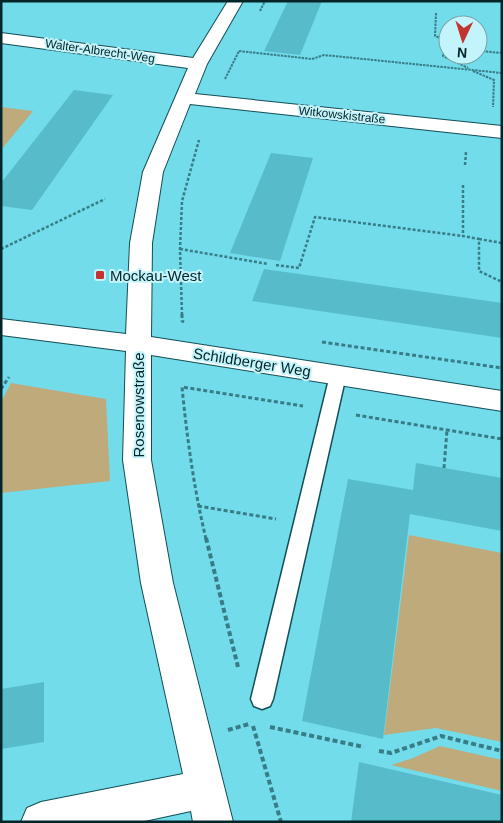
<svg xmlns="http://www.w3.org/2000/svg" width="503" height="823" viewBox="0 0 503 823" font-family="Helvetica,sans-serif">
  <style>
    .green { fill: #beaa7b }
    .building { fill: #57bbc9 }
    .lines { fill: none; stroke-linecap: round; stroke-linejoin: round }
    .lane-casing { stroke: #124e56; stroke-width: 3 }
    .street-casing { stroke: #124e56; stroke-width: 2 }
    .path-far3 { stroke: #387d86; stroke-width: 2; stroke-dasharray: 2.5 1; stroke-linecap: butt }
    .path-far2 { stroke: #387d86; stroke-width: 2.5; stroke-dasharray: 3 2; stroke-linecap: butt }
    .path-far1 { stroke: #387d86; stroke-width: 3; stroke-dasharray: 4 2.5; stroke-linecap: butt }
    .path { stroke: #387d86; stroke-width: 4; stroke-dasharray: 5 3; stroke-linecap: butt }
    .lane { fill: #fff; fill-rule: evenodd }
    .street { fill: #fff; fill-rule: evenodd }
    .poi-dot { fill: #c3342f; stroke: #c4f4fb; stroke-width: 2 }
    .labels { text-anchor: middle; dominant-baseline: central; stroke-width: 4; stroke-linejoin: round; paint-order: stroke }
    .far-street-label { font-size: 12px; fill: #022529; stroke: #c4f4fb }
    .poi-label { font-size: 15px; fill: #022529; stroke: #c4f4fb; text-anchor: start }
    .street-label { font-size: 15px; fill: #022529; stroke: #c4f4fb }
  </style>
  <rect width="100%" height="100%" fill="#72dceb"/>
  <!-- green -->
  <g class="green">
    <path d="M1,107L33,111L1,150Z"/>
    <path d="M11,383L106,399L110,481L1,493V402Z"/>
    <path d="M409,535L502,553V742L436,728L384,735Z"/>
    <path d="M440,746L502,760V791L391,765L413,758Z"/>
  </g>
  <!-- building -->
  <g class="building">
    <path d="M288,1H322L300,55L264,51Z"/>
    <path d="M74,90L113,95L32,210L1,206V183Z"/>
    <path d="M271,153L313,158L280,261L230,253Z"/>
    <path d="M264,269L502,303V338L252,301Z"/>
    <path d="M416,463L502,478V531L410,514L383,739L302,721L348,479L413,490Z"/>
    <path d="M44,682V742L1,749V689Z"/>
    <path d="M359,762L502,795V822H351Z"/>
  </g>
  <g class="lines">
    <defs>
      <path id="lane" d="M338,369L344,371L346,375L273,699L270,706L262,709L254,706L251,699L330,375L332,371Z"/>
      <path id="street" d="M228,1H243L207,64L195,94L502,126V138L190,104L163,172L152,243L151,337L502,391V411L151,355V460L173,583L233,822H193L191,811L140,822H21L27,808L41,802L183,774L141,583L123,460L126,351L1,335V319L126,334L130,243L143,172L188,68L1,43V33L193,58Z"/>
    </defs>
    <!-- lane casing -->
    <use href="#lane" class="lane-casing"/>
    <!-- street casing -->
    <use href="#street" class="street-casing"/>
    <!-- path-far3 -->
    <g class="path-far3">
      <path d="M260,11L265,1"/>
      <path d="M436,13L435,36L445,40"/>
      <path d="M448,40H445L443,56L468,68"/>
      <path d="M478,43L480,51L502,53"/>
      <path d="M239,51L312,59L324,55L502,73"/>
      <path d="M473,71L494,80L493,107"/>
      <path d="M225,79L239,51"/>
    </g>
    <!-- path-far2 -->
    <g class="path-far2">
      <path d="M465,165L466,152"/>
      <path d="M463,185V236L479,239V271L502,282"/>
      <path d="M479,239L502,243"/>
      <path d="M1,249L105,199"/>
      <path d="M180,249L268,264"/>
      <path d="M276,265L299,268L315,217L463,236"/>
      <path d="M182,315L180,249L182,201L199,140"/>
    </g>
    <!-- path-far1 -->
    <g class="path-far1">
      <path d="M182,314V321L184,322"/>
      <path d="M322,342L502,368"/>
      <path d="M1,389L9,377"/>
      <path d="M356,415L502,439"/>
      <path d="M444,468L447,430"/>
      <path d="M198,506L276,519"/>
      <path d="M206,539C194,489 187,438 182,387L303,406"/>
    </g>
    <!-- path -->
    <g class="path">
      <path d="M206,538L238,667"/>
      <path d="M253,726L281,822"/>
      <path d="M270,727L364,747"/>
      <path d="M228,730L249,724"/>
      <path d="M379,751L391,753L441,736L502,751"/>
    </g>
    <!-- lane -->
    <use href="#lane" class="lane"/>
    <!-- street -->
    <use href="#street" class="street"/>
  </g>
  <!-- markers -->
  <rect class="poi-dot" x="95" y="270" width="10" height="10" rx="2.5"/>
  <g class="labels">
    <!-- far-street labels -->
    <g class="far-street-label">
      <text transform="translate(100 51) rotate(8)">Walter-Albrecht-Weg</text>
      <text transform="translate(342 115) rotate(6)">Witkowskistraße</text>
    </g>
    <!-- poi labels -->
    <g class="poi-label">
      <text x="110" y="275">Mockau-West</text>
    </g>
    <!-- street labels -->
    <g class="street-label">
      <text transform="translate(252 362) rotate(9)">Schildberger Weg</text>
      <text transform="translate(138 405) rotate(-90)">Rosenowstraße</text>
    </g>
  </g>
  <!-- border -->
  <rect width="503" height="823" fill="none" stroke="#022529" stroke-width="5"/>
  <!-- north arrow -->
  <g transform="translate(463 40) rotate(184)"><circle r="24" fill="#c4f4fb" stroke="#76a1a7"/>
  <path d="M0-4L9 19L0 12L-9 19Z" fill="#c3342f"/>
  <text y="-8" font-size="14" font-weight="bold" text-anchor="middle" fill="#022529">N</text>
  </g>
</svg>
